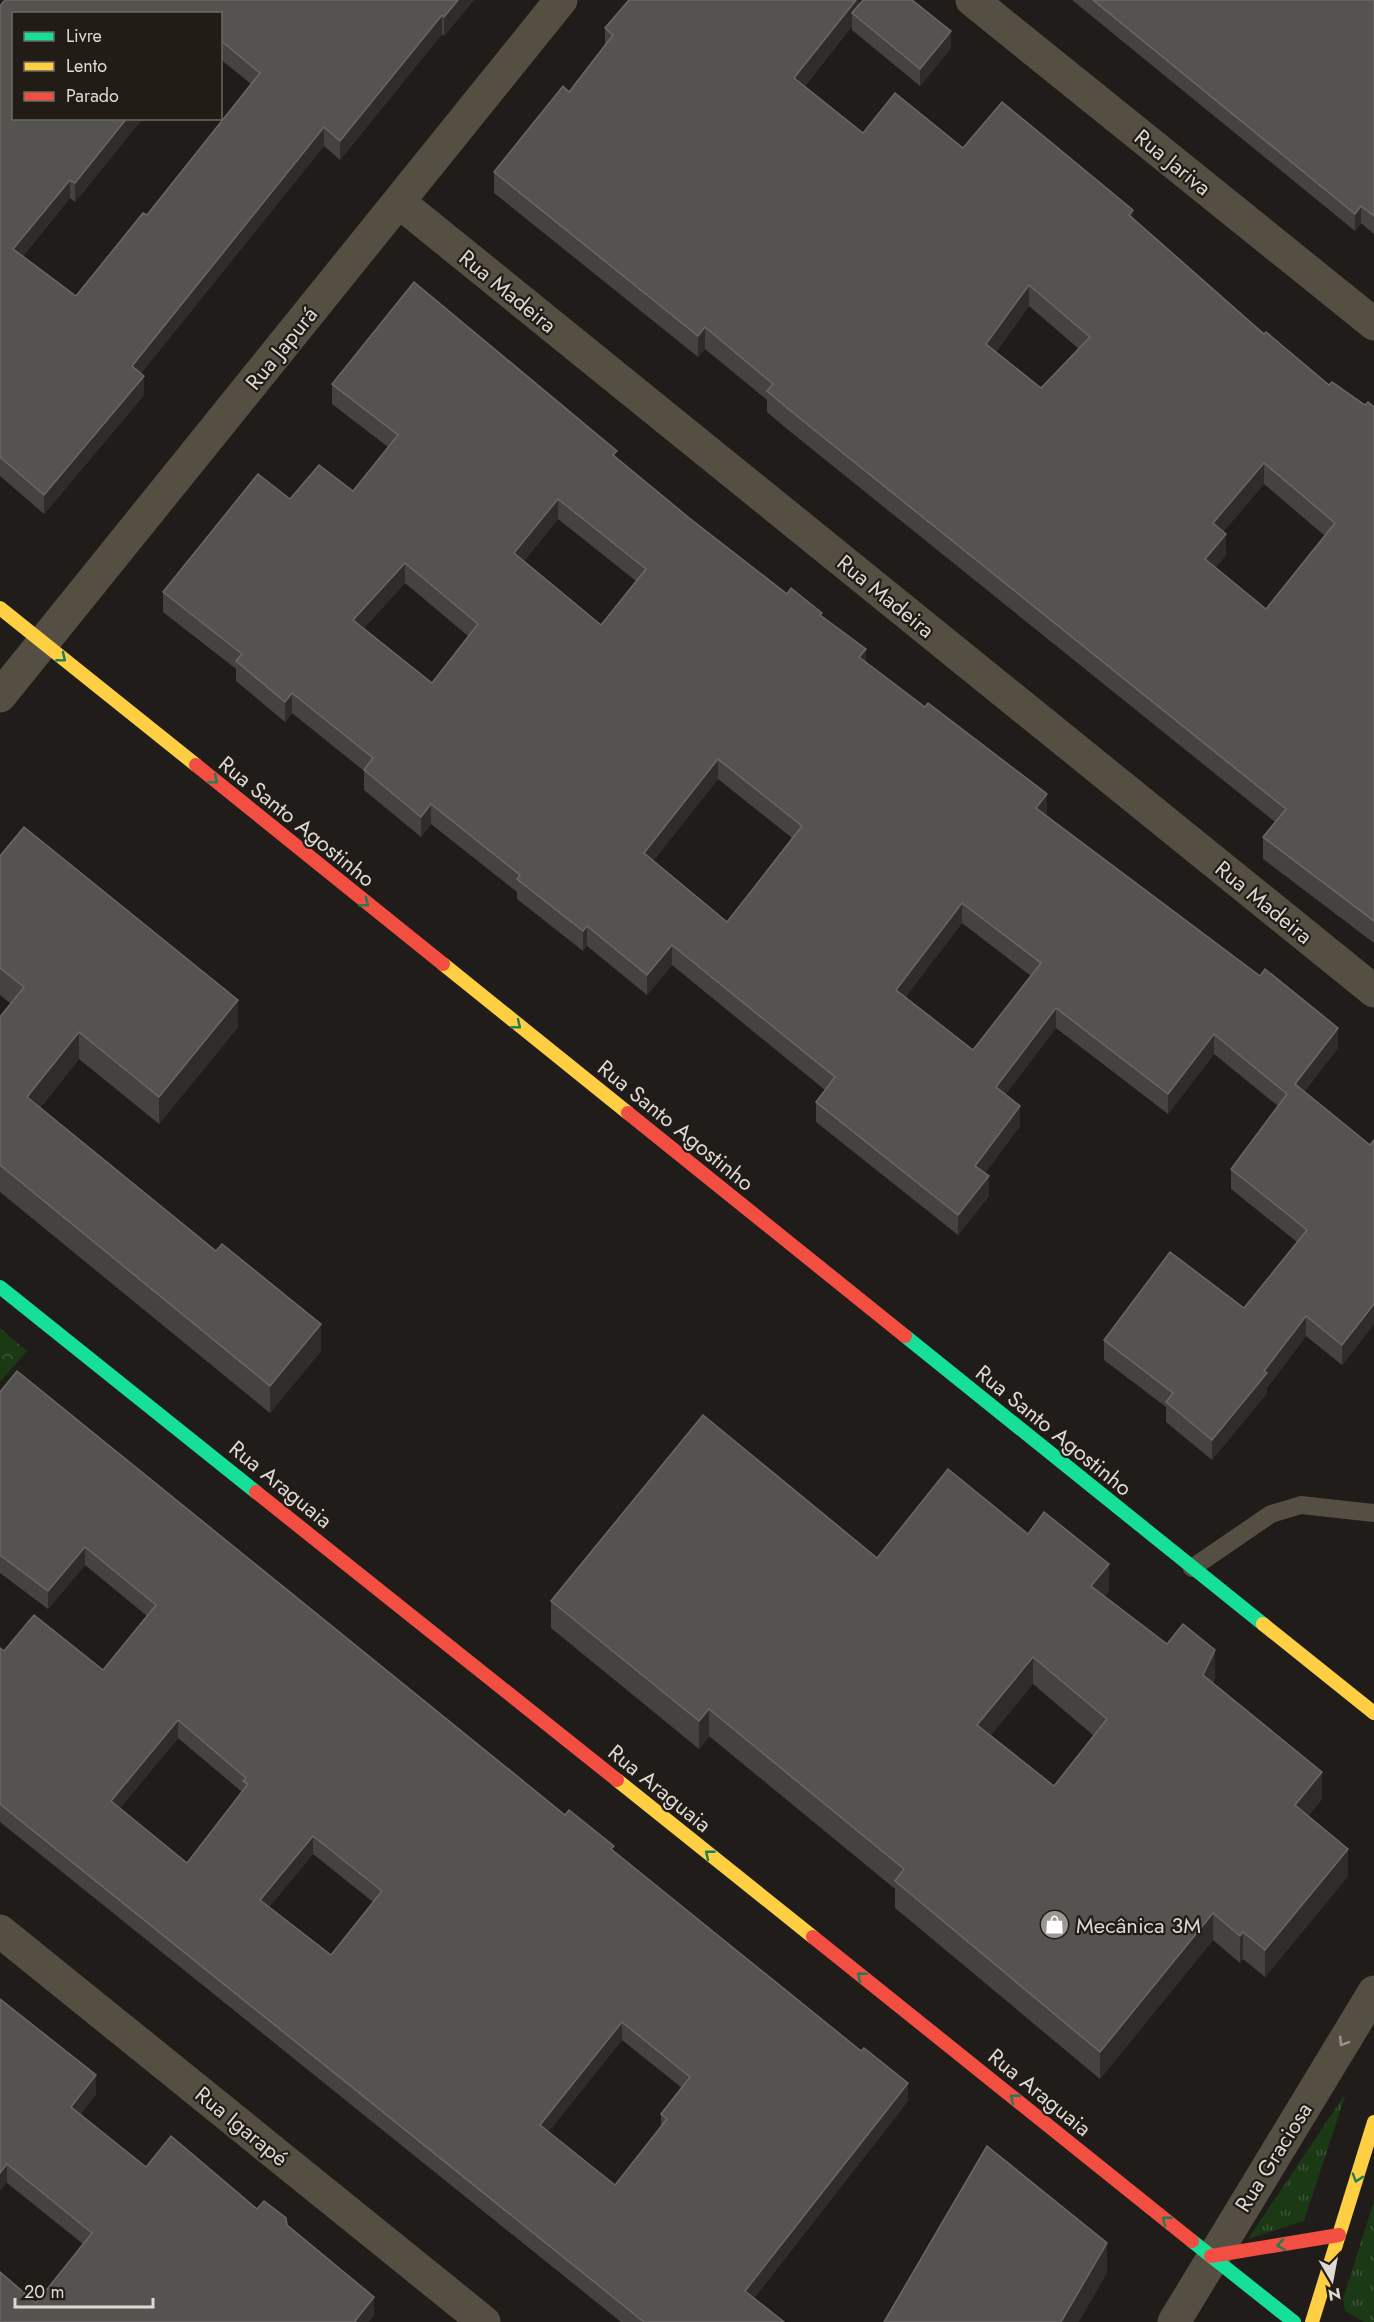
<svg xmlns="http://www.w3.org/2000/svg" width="1374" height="2322" viewBox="0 0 1374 2322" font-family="Jost,sans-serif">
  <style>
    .grass { fill: url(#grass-tufts) }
    .park { fill: url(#park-crowns) }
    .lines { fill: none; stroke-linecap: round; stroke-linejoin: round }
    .lane { stroke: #554e42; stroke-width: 18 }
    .street { stroke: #554e42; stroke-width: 33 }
    .fast { stroke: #16e098; stroke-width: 14 }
    .slow { stroke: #ffcf43; stroke-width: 14 }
    .jam { stroke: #f24e42; stroke-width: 14 }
    .wall { fill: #45423f; fill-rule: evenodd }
    .shaded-wall { fill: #2f2c29 }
    .building { fill: #55534f; stroke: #6a6864; stroke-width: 1.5; fill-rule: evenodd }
    .oneway { stroke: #1c7e57 }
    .oneway2 { stroke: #9a948c }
    .labels { text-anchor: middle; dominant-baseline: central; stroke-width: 4.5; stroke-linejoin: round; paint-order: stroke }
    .street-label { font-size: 22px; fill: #ded9d5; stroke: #221c16 }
    .poi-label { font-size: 22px; fill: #ded9d5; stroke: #221c16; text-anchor: start }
  </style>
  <defs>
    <pattern id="grass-tufts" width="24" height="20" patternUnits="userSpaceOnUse" patternTransform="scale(1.5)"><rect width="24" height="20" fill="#1c3916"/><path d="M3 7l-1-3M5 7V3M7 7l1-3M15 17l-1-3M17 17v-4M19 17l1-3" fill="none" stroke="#3d5537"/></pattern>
    <pattern id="park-crowns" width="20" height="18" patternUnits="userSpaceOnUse" patternTransform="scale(1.5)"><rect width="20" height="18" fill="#1c3916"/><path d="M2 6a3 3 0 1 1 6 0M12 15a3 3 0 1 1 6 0" fill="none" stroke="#3d5537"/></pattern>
  </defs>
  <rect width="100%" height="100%" fill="#1f1c19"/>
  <!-- grass -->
  <g class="grass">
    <path d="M1346,2093L1304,2221L1248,2239Z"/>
    <path d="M1374,2201V2322H1364L1345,2311L1343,2299Z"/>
  </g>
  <!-- park -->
  <path class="park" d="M0,1328L27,1351L0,1382Z"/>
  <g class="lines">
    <!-- lane -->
    <path class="lane" d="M1192,1568L1271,1514L1301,1505L1374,1513"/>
    <!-- street -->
    <g class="street">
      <path d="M972,0L1374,324"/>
      <path d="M399,202L1374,991"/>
      <path d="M0,696L561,0"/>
      <path d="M0,1931L484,2322"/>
      <path d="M1174,2322L1374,1992"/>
    </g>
    <!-- fast -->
    <g class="fast">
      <path d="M0,1287L256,1492"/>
      <path d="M905,1336L1263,1624"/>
      <path d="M1192,2241L1294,2322"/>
    </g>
    <!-- slow -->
    <g class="slow">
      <path d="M0,608L196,765"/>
      <path d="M443,964L628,1113"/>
      <path d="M1263,1624L1374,1713"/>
      <path d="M617,1780L813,1937"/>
      <path d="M1312,2322L1374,2122"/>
    </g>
    <!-- jam -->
    <g class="jam">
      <path d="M196,765L443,964"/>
      <path d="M628,1113L905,1336"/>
      <path d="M256,1492L617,1780"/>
      <path d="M813,1937L1192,2241"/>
      <path d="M1211,2256L1339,2235"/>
    </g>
  </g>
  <!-- wall -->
  <g class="wall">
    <path d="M474,0L444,36L442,34L340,160L324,146L141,373L144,395L44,514L0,476V6ZM220,14V59L251,84L147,215L76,296L23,256L70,198L75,202L143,118H14Z"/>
    <path d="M859,0V5L951,48L920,86L852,30V26L805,86L863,133L963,148L1133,219L1264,334L1329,385L1365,405L1374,407V943L1263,859V837L1275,822L787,429L767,412V400L705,349L698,357L494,193V172L569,92L605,46V28ZM1029,306L1079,349L1041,388L996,352ZM1264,484L1325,536L1266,609L1215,568L1226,555L1223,532Z"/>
    <path d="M1072,0H1374V234L1361,223L1355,231Z"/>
    <path d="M332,384L617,458L688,517L787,594L822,617L866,662L1047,814L1046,815L1338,1048L1304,1092L1370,1145L1374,1140V1324L1342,1365L1306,1336L1267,1388V1393L1212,1460L1166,1422V1407L1104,1360V1340L1244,1308L1297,1242L1231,1189V1169L1278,1106L1214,1054L1168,1114L1056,1028L1005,1095L1020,1126L985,1173L989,1196L958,1235L816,1122V1102L825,1090L672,965L647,995L587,946L583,951L517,899V892L431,824L421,837L364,790V771L292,713L285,722L236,681V669L163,612V592L290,499L353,491L388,447L332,404ZM558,519L636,581L601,625L524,561ZM405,583L468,636L432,683L364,628ZM718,779L792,838L727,922L653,861ZM962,923L1031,976L973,1050L905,997Z"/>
    <path d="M0,856L238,1027L159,1124L79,1059L40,1108L321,1351L270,1413L0,1192V1017L11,1004L0,995Z"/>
    <path d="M0,1392L614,1851L908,2101L754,2298L784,2322H621L0,1822V1648L4,1651L103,1670L147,1616L85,1565L48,1609L0,1573ZM178,1738L242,1792L187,1863L120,1808ZM313,1854L373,1902L331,1955L269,1907ZM622,2040L682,2088L661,2114V2127L615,2185L548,2132Z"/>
    <path d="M1028,1534L1109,1591L1104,1596L1167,1644L1215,1677L1213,1683L1322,1799L1308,1816L1348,1876L1265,1977L1243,1959L1240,1963L1213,1940L1100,2079L895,1908V1889L709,1736L699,1749L551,1628V1601L877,1558ZM1033,1684L1094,1736L1054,1786L991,1735Z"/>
    <path d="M0,1999L96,2094L80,2115L146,2167L257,2209L287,2225L374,2316L36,2303L83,2244L7,2183Z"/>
  </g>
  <!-- shaded-wall -->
  <g class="shaded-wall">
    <path d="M458,0H474L444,36V17Z"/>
    <path d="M856,0H859V18L852,13V26L794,99V78Z"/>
    <path d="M442,15V34L340,160V141Z"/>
    <path d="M951,31V48L920,86V69Z"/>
    <path d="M127,118H143L75,202V183Z"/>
    <path d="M324,127V146L132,385V366Z"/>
    <path d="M70,180V198L13,268V249Z"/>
    <path d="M1361,206V223L1355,231V214Z"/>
    <path d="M1133,210V231L1129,215Z"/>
    <path d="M1029,285V306L986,365V344Z"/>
    <path d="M705,327V349L698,357V336Z"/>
    <path d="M144,376V395L44,514V495Z"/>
    <path d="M1264,463V484L1213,544V523Z"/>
    <path d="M558,499V519L514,573V553Z"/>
    <path d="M1226,534V555L1205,581V559Z"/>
    <path d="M405,563V583L353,640V620Z"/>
    <path d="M866,649V669L859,657Z"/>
    <path d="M292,693V713L285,722V702Z"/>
    <path d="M718,759V779L644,873V853Z"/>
    <path d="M1047,794V814L1036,828V808Z"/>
    <path d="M431,804V824L421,837V817Z"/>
    <path d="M962,903V923L896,1010V990Z"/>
    <path d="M587,926V946L583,951V931Z"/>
    <path d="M672,945V965L647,995V975Z"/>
    <path d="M238,1000V1027L159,1124V1097Z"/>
    <path d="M1056,1008V1028L996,1107V1087Z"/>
    <path d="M1338,1028V1048L1295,1104V1084Z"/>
    <path d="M79,1032V1059L27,1124V1097Z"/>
    <path d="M1214,1034V1054L1168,1114V1094Z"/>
    <path d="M1020,1106V1126L975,1186V1166Z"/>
    <path d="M989,1176V1196L958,1235V1215Z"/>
    <path d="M1374,1304V1324L1342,1365V1345Z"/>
    <path d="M1306,1316V1336L1267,1388V1393L1212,1460V1440Z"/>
    <path d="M321,1324V1351L270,1413V1386Z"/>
    <path d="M85,1547V1565L48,1609V1591Z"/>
    <path d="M1109,1564V1591L1091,1613V1586Z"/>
    <path d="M1215,1650V1677L1203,1702V1675Z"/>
    <path d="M1033,1657V1684L977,1752V1725Z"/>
    <path d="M709,1709V1736L699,1749V1721Z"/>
    <path d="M178,1720V1738L111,1819V1801Z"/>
    <path d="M1322,1772V1799L1295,1833V1805Z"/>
    <path d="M313,1836V1854L260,1918V1900Z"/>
    <path d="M1348,1849V1876L1265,1977V1950Z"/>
    <path d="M1213,1913V1940L1100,2079V2052Z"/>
    <path d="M1243,1932V1959L1240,1963V1936Z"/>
    <path d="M622,2022V2040L540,2143V2125Z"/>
    <path d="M96,2075V2094L71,2126V2107Z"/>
    <path d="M908,2083V2101L745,2309V2291Z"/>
    <path d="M7,2164V2183L0,2191V2173Z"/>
    <path d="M1107,2243V2273L1079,2322H1061Z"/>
    <path d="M374,2297V2316L369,2322H355Z"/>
  </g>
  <!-- building -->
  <g class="building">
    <path d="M5,0H458L444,17L442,15L340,141L324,127L132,366L144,376L44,495L0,457V6ZM14,14H220V40L260,73L147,215L143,213L76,296L13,249L70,180L75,183L127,118H14Z"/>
    <path d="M629,0H856L794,78L863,133L895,93L963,148L1002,102L1133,210L1129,215L1264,334L1266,332L1329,385L1332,382L1365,405L1368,402L1374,407V921L1263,837L1286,809L787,408L767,391L773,384L705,327L698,336L494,172L563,86L569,92L613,35L605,28ZM1029,285L1090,337L1041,388L986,344ZM1264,463L1335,523L1266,609L1205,559L1226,534L1213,523Z"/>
    <path d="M863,0H912L951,31L920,69L852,13Z"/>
    <path d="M1093,0H1374V216L1361,206L1355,214Z"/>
    <path d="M414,282L617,451L613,455L688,517L787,594L791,588L822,613L820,615L866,649L859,657L925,707L928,703L1047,794L1036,808L1260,976L1265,969L1338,1028L1295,1084L1370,1145L1374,1140V1304L1342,1345L1306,1316L1264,1371L1267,1373L1212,1440L1166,1402L1173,1393L1104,1340L1170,1252L1244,1308L1307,1230L1231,1169L1287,1094L1214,1034L1168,1094L1056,1008L996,1087L1020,1106L975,1166L989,1176L958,1215L816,1102L835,1077L672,945L647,975L587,926L583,931L517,879L520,875L431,804L421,817L364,770L373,758L292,693L285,702L236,661L242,654L163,592L258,474L290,499L319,465L353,491L398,435L332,384ZM558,499L646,569L601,625L514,553ZM405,563L478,624L432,683L353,620ZM718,759L802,826L727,922L644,853ZM962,903L1041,963L973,1050L896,990Z"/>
    <path d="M24,827L238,1000L159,1097L79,1032L27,1097L216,1251L222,1244L321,1324L270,1386L0,1165V1017L24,987L0,968V856Z"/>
    <path d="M17,1371L565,1815L569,1810L614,1846L611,1849L861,2051L864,2048L908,2083L745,2291L784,2322H644L0,1804V1648L4,1651L34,1615L103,1670L156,1605L85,1547L48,1591L0,1555V1392ZM178,1720L246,1778L243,1781L248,1784L187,1863L111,1801ZM313,1836L382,1891L331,1955L260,1900ZM622,2022L690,2077L661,2114L667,2119L615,2185L540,2125Z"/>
    <path d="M703,1415L877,1558L948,1469L1028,1534L1044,1512L1109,1564L1091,1586L1167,1644L1183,1624L1215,1650L1203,1675L1322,1772L1295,1805L1348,1849L1265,1950L1243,1932L1240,1936L1213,1913L1100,2052L895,1881L904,1869L709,1709L699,1721L551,1601ZM1033,1657L1107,1719L1054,1786L977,1725Z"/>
    <path d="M0,1999L96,2075L71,2107L146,2167L171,2136L257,2209L264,2201L286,2218L287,2225L374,2297L355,2321L356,2322H0V2272L36,2303L92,2233L7,2164L0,2173Z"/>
    <path d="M987,2146L1107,2243L1061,2322H884Z"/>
  </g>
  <!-- one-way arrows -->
  <defs><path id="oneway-chevron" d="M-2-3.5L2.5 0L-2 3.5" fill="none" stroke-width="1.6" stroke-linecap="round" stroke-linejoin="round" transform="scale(1.5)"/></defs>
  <g class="oneway">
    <use href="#oneway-chevron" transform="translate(62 658) rotate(39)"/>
    <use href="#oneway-chevron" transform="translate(214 780) rotate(39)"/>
    <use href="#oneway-chevron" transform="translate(365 903) rotate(39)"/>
    <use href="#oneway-chevron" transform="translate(517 1025) rotate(39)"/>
    <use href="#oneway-chevron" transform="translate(709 1854) rotate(-141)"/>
    <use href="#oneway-chevron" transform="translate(861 1976) rotate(-141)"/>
    <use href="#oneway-chevron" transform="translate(1014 2098) rotate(-141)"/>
    <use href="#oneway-chevron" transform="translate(1357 2178) rotate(107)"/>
    <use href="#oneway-chevron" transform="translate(1166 2220) rotate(-141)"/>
    <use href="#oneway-chevron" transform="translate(1281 2245) rotate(171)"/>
  </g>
  <use class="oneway2" href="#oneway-chevron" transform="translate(1343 2042) rotate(122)"/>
  <!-- icons -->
  <defs>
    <symbol id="shop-disc" viewBox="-11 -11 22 22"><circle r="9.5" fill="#9b9793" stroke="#221c16"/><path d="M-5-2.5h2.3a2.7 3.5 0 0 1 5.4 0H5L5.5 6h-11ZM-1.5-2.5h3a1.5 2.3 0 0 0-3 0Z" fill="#fff"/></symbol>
  </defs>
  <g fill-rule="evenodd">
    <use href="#shop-disc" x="1038" y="1908" width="33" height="33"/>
  </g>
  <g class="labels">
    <!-- street labels -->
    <g class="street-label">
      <text transform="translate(1173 162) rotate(39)">Rua Jariva</text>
      <text transform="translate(508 291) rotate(39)">Rua Madeira</text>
      <text transform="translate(281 348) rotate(-51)">Rua Japurá</text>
      <text transform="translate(886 596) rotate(39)">Rua Madeira</text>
      <text transform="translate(297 821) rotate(39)">Rua Santo Agostinho</text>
      <text transform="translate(1264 902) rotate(39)">Rua Madeira</text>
      <text transform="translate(676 1125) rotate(39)">Rua Santo Agostinho</text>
      <text transform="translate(1054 1430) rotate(39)">Rua Santo Agostinho</text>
      <text transform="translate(281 1484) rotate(39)">Rua Araguaia</text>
      <text transform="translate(660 1788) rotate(39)">Rua Araguaia</text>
      <text transform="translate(1040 2092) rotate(39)">Rua Araguaia</text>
      <text transform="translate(242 2126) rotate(39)">Rua Igarapé</text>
      <text transform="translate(1273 2157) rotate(-58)">Rua Graciosa</text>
    </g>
    <!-- poi labels -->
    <g class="poi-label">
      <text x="1076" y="1925">Mecânica 3M</text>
    </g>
  </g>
  <!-- legend -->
  <rect x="12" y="12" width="210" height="108" fill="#221c16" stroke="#6d6862" stroke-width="1.5"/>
  <rect x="24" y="32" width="30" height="9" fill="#16e098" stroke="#6d6862" stroke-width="1.5"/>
  <text x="66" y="42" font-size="18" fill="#ded9d5">Livre</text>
  <rect x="24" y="62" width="30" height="9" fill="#ffcf43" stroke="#6d6862" stroke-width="1.5"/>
  <text x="66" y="72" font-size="18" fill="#ded9d5">Lento</text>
  <rect x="24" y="92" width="30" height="9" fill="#f24e42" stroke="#6d6862" stroke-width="1.5"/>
  <text x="66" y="102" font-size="18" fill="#ded9d5">Parado</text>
  <!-- north arrow -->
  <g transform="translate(1332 2280) rotate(170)" stroke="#221c16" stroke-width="4.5" paint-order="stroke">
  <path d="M0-4.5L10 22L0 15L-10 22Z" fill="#ded9d5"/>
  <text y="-9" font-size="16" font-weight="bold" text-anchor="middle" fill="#ded9d5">N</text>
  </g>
  <!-- scale -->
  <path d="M15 2298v9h138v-9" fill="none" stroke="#ded9d5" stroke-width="3"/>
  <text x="24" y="2298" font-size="18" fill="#ded9d5" stroke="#221c16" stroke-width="4.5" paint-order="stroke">20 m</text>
</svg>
